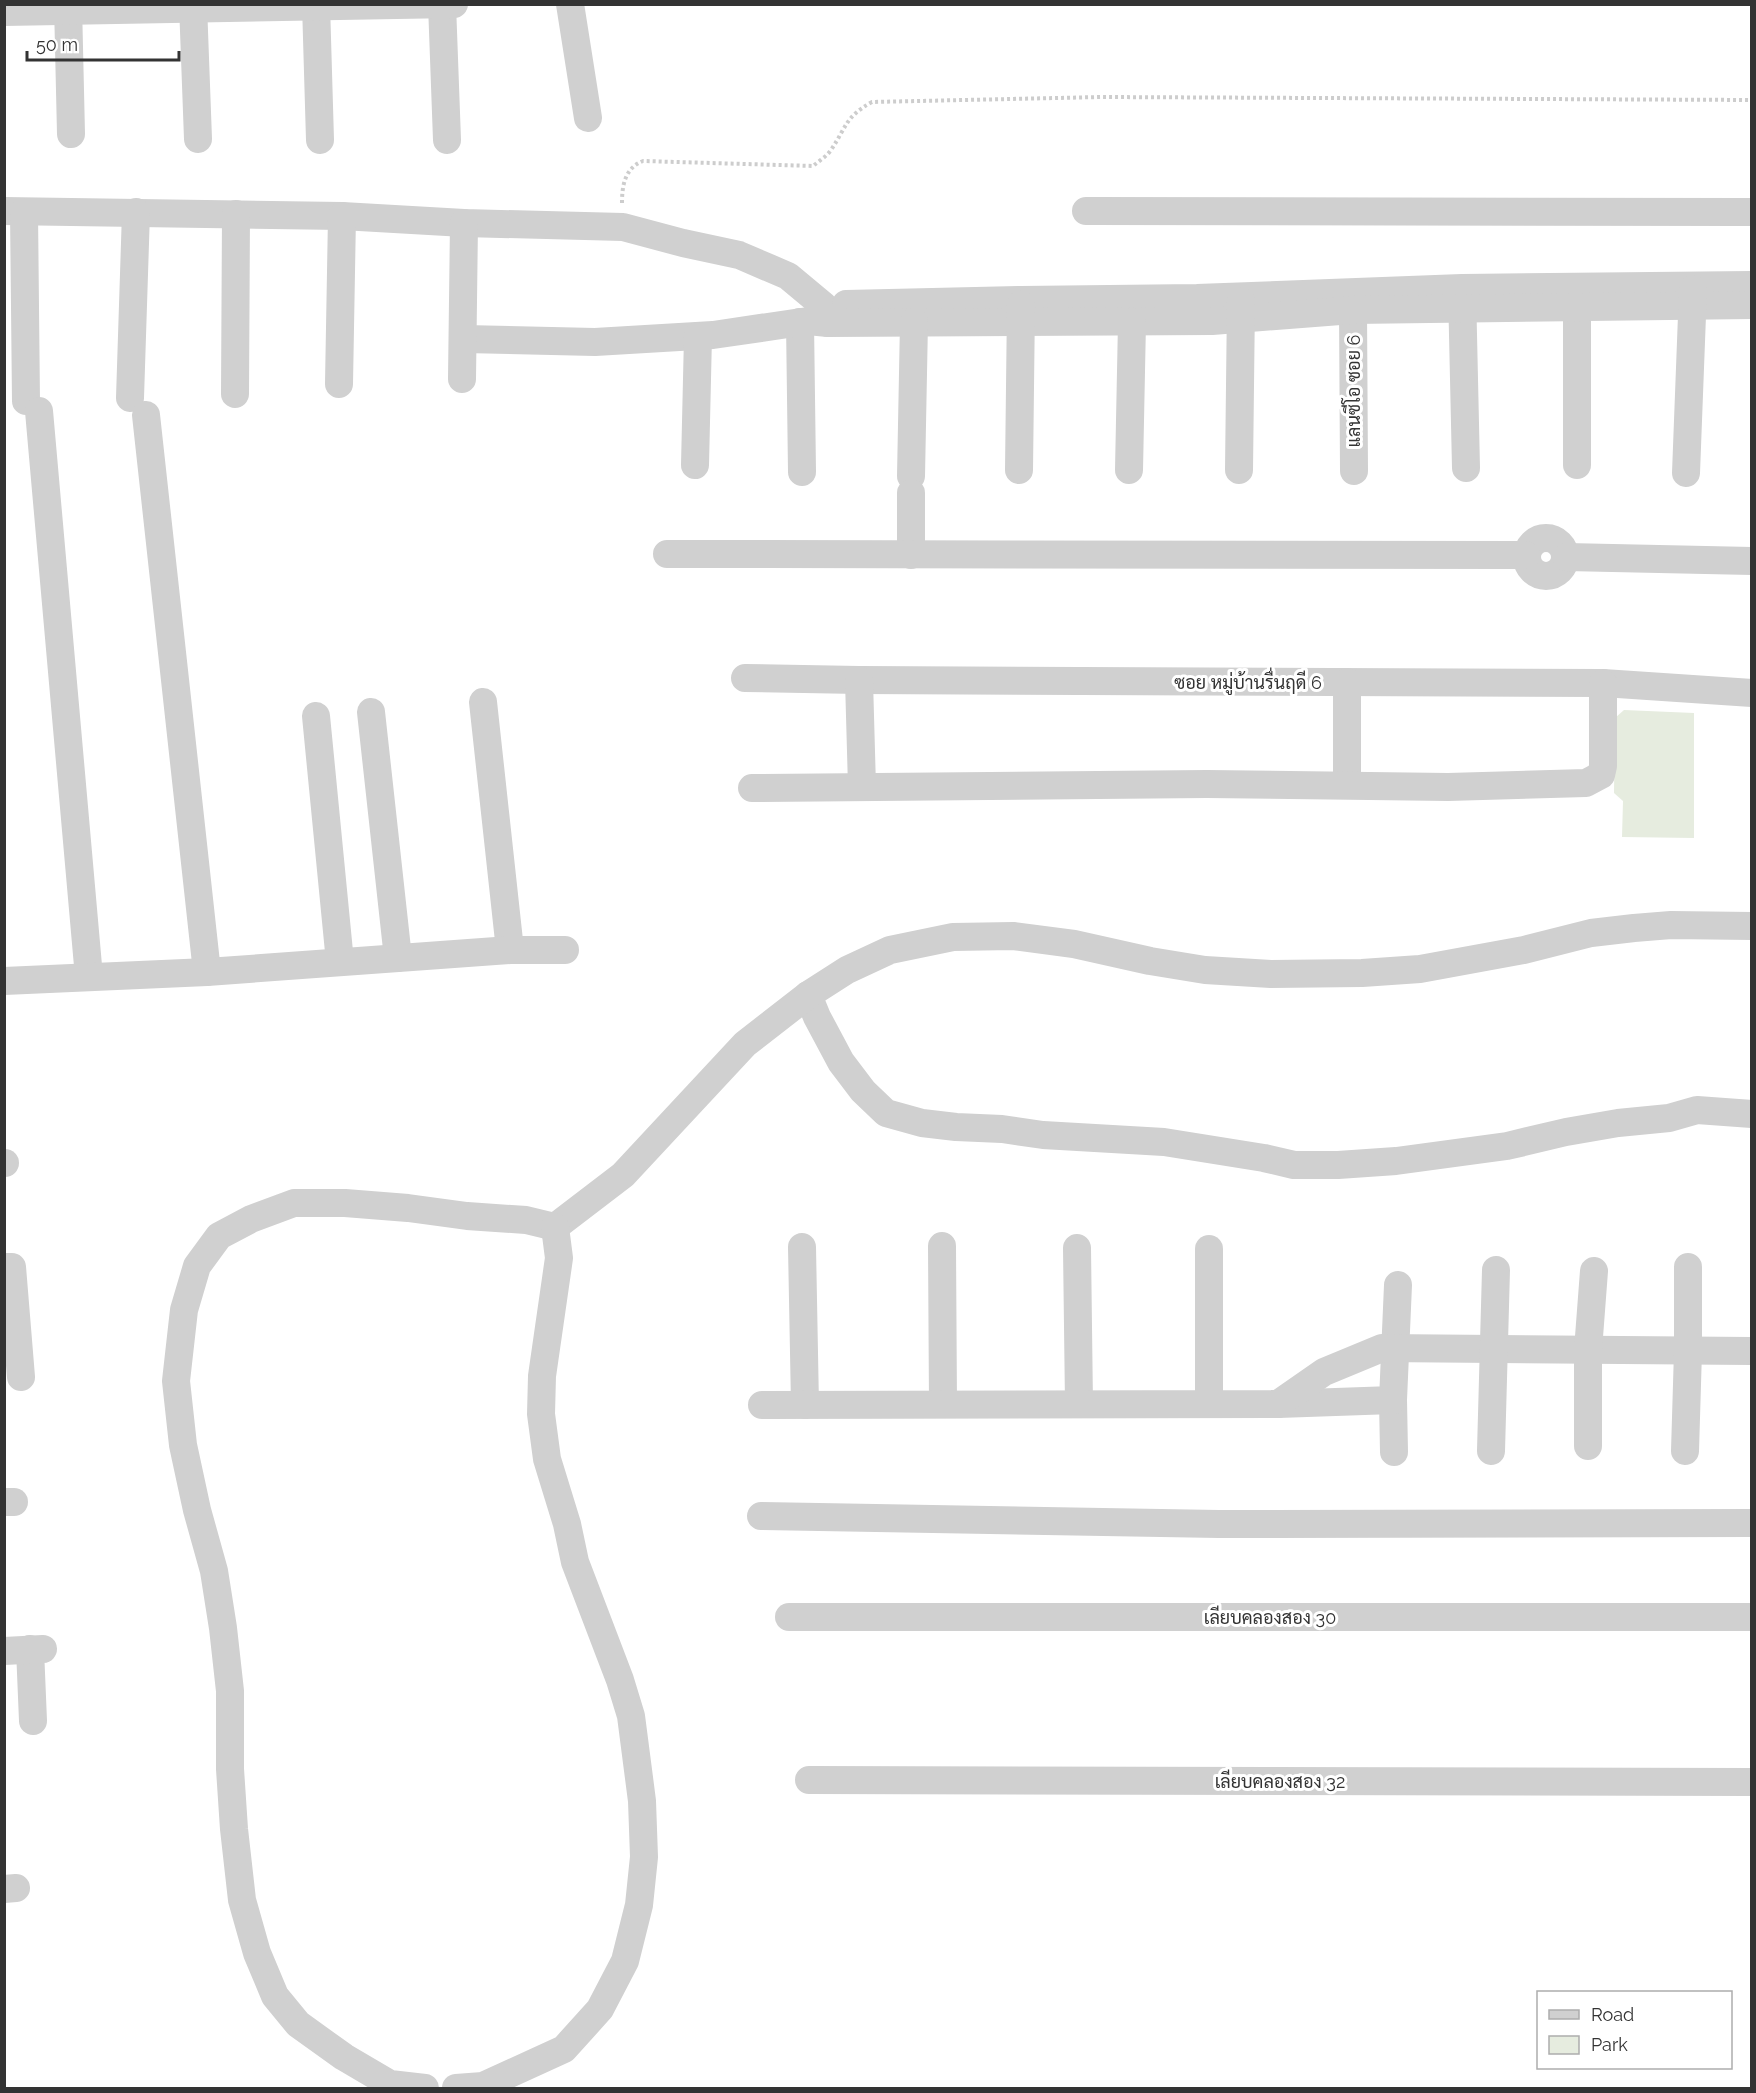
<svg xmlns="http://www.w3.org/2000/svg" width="1756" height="2093" viewBox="0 0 1756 2093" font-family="Raleway,Sarabun,sans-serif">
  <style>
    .green { fill: #e6ecdf }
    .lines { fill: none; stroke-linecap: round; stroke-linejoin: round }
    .path { stroke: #cdcdcd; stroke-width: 4; stroke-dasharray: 3 3; stroke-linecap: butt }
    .minor { stroke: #d0d0d0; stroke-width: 28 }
    .labels { text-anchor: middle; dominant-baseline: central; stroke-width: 6; stroke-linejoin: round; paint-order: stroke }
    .street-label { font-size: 18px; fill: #333; stroke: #fff }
  </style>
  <rect width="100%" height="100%" fill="#fff"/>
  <!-- green -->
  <path class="green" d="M1624,710L1694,713V838L1622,837L1623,801L1614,793L1615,718Z"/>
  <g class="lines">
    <!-- path -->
    <path class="path" d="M622,203C622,185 625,168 643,161L813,166C819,161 827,156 831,150C847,126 845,117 872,102L1102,97L1752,100"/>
    <!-- minor -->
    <g class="minor">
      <path d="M68,4L71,134"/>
      <path d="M193,4L198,139"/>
      <path d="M316,4L320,140"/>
      <path d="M442,4L447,140"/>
      <path d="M570,4L588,118"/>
      <path d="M4,12L454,4"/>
      <path d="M4,211L342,216L464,223L623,227L683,243L739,255L788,276L824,306L828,323"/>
      <path d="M1086,211L1752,212"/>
      <path d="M24,212L26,401"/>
      <path d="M1462,290L1466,468"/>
      <path d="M846,304L1021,300L1197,298L1462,288L1752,285"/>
      <path d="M1577,308V465"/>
      <path d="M1353,310L1354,471"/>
      <path d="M800,322L802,472"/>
      <path d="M464,339L595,342L713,335L808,321L828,323L1212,321L1353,310L1752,305"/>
      <path d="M462,379L464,223"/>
      <path d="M339,384L342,216"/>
      <path d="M235,394L236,214"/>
      <path d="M130,398L136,212"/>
      <path d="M39,411L89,977"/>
      <path d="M146,415L207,972"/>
      <path d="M695,465L698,336"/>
      <path d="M1019,470L1021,304"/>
      <path d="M1129,470L1132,322"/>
      <path d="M1239,470L1241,301"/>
      <path d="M1686,473L1693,289"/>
      <path d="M911,476L914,322"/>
      <path d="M911,493V555"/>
      <circle cx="1546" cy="557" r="19"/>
      <path d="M667,554L1526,555"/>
      <path d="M1566,557L1752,561"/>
      <path d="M745,678L859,680L1603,683L1752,693"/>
      <path d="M859,680L862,787"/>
      <path d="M1347,682V785"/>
      <path d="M483,702L510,950"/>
      <path d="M371,712L398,958"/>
      <path d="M316,716L340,962"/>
      <path d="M752,788L1207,784L1448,787L1586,783L1601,775L1603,766V683"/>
      <path d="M4,981L207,972L510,950H565"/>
      <path d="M808,995L817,1017L841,1062L863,1091L886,1113L922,1123L956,1127L1002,1129L1043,1135L1164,1142L1264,1158L1294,1165H1338L1396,1161L1507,1146L1566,1132L1618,1123L1669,1118L1697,1110L1752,1114"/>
      <path d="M4,1163H5"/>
      <path d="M942,1246L943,1404"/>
      <path d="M802,1247L805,1405"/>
      <path d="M1077,1248L1079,1404"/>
      <path d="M4,1267H12L21,1377"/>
      <path d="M1393,1400L1394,1452"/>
      <path d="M1209,1404V1249"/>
      <path d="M1278,1404L1393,1400L1398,1285"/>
      <path d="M762,1405L1278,1404L1324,1372L1382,1348L1752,1351"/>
      <path d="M1588,1446V1350L1594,1271"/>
      <path d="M1491,1451L1496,1270"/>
      <path d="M1685,1451L1688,1351V1267"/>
      <path d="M4,1502H14"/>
      <path d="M761,1516L1219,1524L1752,1523"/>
      <path d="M789,1617H1752"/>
      <path d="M30,1649L33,1721"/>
      <path d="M4,1651L43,1649"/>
      <path d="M809,1780L1752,1782"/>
      <path d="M4,1889L16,1888"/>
      <path d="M425,2088L390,2084L344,2057L298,2024L275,1996L257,1953L242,1900L234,1829L230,1769V1691L223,1628L214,1571L197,1510L183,1445L176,1381L184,1310L197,1266L219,1236L251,1219L294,1203H345L408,1208L467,1216L526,1220L555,1227L623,1175L745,1044L808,995L847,970L890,950L953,937L1013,936L1074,944L1150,961L1205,970L1271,974L1362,973L1420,969L1524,950L1591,933L1634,928L1671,925L1752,926"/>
      <path d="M456,2088L483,2086L564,2049L600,2009L625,1961L639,1905L644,1857L642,1801L631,1716L620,1680L575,1562L567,1524L547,1459L541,1414L542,1376L559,1258L555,1227"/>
    </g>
  </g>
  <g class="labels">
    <!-- street labels -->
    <g class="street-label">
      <text transform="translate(1353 391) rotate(-90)">แลนซีโอ ซอย 6</text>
      <text x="1248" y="682">ซอย หมู่บ้านรื่นฤดี 6</text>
      <text x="1270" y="1617">เลียบคลองสอง 30</text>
      <text x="1280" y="1781">เลียบคลองสอง 32</text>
    </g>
  </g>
  <!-- border -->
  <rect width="1756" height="2093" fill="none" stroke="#333333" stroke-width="12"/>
  <!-- legend -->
  <rect x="1537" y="1991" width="195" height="78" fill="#ffffff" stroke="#adadad" stroke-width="1.5"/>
  <rect x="1549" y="2010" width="30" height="9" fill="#d0d0d0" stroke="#adadad" stroke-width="1.5"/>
  <text x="1591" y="2021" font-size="18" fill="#333333">Road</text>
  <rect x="1549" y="2036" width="30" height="18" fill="#e6ecdf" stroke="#adadad" stroke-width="1.5"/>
  <text x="1591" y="2051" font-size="18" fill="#333333">Park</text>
  <!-- scale -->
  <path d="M27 51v9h152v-9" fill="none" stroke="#333333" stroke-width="3"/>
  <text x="36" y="51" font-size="18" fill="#333333" stroke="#ffffff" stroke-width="4.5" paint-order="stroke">50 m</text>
</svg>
